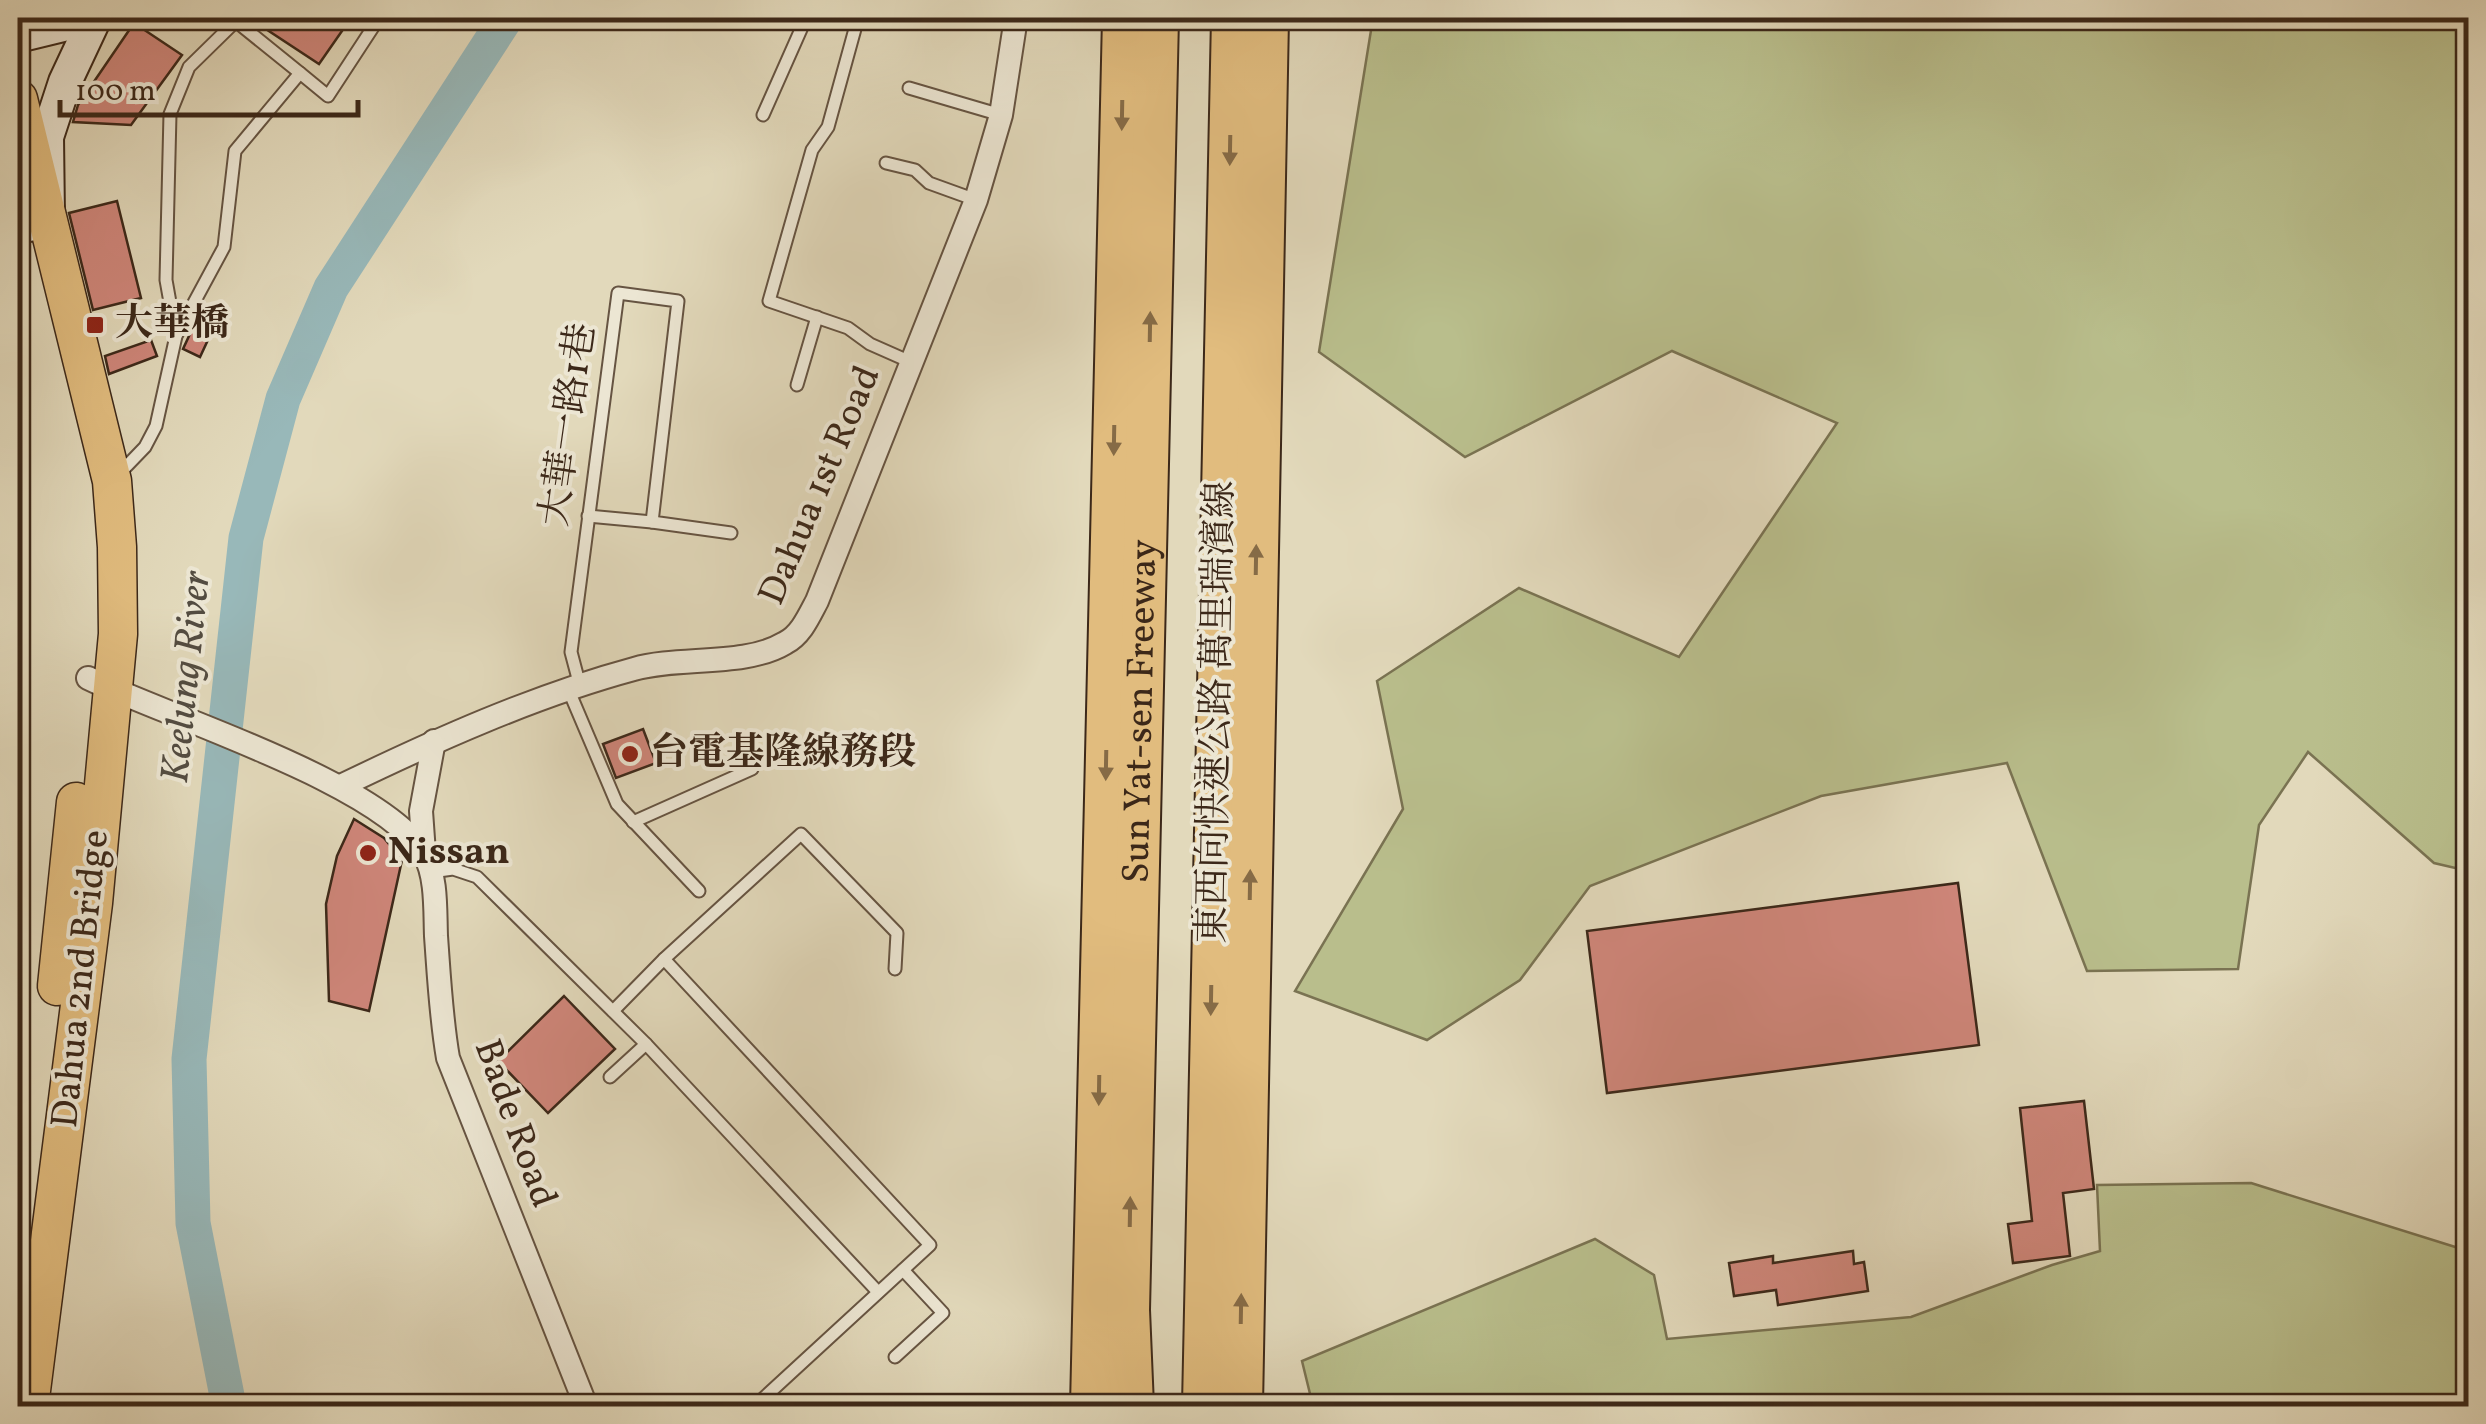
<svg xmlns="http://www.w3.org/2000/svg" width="2486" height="1424" viewBox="0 0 2486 1424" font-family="Vollkorn,'Noto Serif TC',serif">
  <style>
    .green { fill: #b9be8c; stroke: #7a7352; stroke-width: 2.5 }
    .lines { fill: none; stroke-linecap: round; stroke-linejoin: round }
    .river { stroke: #98b8b9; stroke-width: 35 }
    .building { fill: #cf867a; stroke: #3c2819; stroke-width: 2.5 }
    .lane-casing { stroke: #665442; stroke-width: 15 }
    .street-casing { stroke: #665442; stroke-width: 26 }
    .secondary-casing { stroke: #3c2819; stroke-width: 36 }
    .primary-casing { stroke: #3c2819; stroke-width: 41 }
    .highway-casing { stroke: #3c2819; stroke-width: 46 }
    .lane { stroke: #ece6d3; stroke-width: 11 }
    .street { stroke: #ece6d3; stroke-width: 22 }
    .secondary { stroke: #ece6d3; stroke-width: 32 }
    .primary { stroke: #e1bc7e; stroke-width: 38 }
    .highway { stroke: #e1bc7e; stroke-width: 42 }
    .oneway { fill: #866b46 }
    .poi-dot { fill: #8f2418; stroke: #ece6d3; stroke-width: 4 }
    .labels { text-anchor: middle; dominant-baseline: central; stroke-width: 8; stroke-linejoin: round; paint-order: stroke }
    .poi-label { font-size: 38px; font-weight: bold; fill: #3c2819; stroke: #ece6d3; text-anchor: start }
    .street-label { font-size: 38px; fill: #3c2819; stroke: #ece6d3 }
    .water-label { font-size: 40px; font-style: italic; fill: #534c41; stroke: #ece6d3 }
  </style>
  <rect width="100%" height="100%" fill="#e2d9bb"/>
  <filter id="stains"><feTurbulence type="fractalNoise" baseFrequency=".002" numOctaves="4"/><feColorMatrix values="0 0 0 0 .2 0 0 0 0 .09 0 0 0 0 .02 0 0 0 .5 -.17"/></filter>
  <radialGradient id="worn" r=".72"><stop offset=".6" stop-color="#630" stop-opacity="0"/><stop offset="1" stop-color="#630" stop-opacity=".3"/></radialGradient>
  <!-- green -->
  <g class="green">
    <path d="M1373,18H2468V871L2434,863L2308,752L2259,825L2238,969L2087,971L2007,763L1821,796L1590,886L1520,980L1427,1040L1295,991L1403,809L1377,681L1519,588L1679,657L1837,423L1672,351L1465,457L1319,352Z"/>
    <path d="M2251,1183L2468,1251V1406H1313L1302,1361L1595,1239L1654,1275L1667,1339L1911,1317L2052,1265L2100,1251L2097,1185Z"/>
  </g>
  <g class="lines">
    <!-- river -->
    <path class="river" d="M229,1406L193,1223L189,1059L246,538L283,399L331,288L506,18"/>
  </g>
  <!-- building -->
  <g class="building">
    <path d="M249,18H351L319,64Z"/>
    <path d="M134,23L182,55L131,125L73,122L78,105Z"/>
    <path d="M117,201L141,298L93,310L69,213Z"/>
    <path d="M203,306L220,314L200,357L183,349Z"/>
    <path d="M151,340L157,356L109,374L105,356Z"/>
    <path d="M643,729L656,763L616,778L603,744Z"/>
    <path d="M354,819L384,838L402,860L369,1011L329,1001L326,904L337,856Z"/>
    <path d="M1958,883L1979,1045L1607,1093L1587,931Z"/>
    <path d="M564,996L615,1049L548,1113L498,1061Z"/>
    <path d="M2084,1101L2094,1189L2063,1193L2070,1256L2013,1263L2008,1224L2032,1221L2020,1108Z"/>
    <path d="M1853,1251L1854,1264L1864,1262L1868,1291L1778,1305L1776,1290L1734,1296L1729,1263L1773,1256V1263Z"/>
  </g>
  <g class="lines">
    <defs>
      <g id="lane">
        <path d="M858,18L828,127L812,150L769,301L848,328L870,344L913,363"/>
        <path d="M960,18L1015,24"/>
        <path d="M233,19L300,73"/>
        <path d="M909,88L1001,115"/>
        <path d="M763,115L806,18"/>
        <path d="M886,163L915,170L929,183L976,200"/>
        <path d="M176,336L166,280L170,114L189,67L239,18"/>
        <path d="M797,385L817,317"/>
        <path d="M117,476L145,447L156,426L176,336L224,247L235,151L300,73L328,96L379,18"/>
        <path d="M588,516L652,522"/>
        <path d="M580,686L571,652L618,293L678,301L652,522L731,533"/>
        <path d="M569,691L617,804L699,891"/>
        <path d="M633,822L752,769"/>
        <path d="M431,872L453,869L477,877L646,1044L610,1077"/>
        <path d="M664,959L801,834L897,933L895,969"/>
        <path d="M613,1011L664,959L930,1245L755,1406"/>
        <path d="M646,1044L878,1292"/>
        <path d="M895,1357L943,1313L903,1270"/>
      </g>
      <g id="street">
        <path d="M88,678C168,717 382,783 424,854C437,876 435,911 436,936C439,977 441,1018 448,1058L586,1406"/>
        <path d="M341,786C434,741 534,696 634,669C679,656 745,667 785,643C801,635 809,616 817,601L976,200L1001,115L1016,18"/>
        <path d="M424,853L421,811L434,741"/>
      </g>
      <g id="secondary">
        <path d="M18,36L92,18"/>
        <path d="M18,211L29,225L48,218L47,137L65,82L95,18"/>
      </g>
      <g id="primary">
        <path d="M18,99L112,481L117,547L118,634L93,903L29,1406"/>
        <path d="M57,986L76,802"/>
      </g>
      <g id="highway">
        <path d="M1092,1406L1124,18"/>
        <path id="s1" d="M1132,1406L1128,1310L1157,18"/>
        <path d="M1204,1406L1233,18"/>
        <path d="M1241,1406L1267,18"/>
      </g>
    </defs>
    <!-- lane casing -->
    <use href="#lane" class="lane-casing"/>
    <!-- street casing -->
    <use href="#street" class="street-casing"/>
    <!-- secondary casing -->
    <use href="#secondary" class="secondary-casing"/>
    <!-- primary casing -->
    <use href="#primary" class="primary-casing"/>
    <!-- highway casing -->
    <use href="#highway" class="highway-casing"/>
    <!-- lane -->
    <use href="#lane" class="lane"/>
    <!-- street -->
    <use href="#street" class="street"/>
    <!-- secondary -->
    <use href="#secondary" class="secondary"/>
    <!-- primary -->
    <use href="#primary" class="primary"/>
    <!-- highway -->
    <use href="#highway" class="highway"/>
  </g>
  <!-- one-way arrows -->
  <defs><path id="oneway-solid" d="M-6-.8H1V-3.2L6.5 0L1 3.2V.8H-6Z" transform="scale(2.5)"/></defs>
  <g class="oneway">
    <use href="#oneway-solid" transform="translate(1122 115) rotate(91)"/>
    <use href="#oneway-solid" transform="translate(1230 150) rotate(91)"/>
    <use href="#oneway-solid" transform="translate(1150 327) rotate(-89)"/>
    <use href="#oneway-solid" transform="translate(1114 440) rotate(91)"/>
    <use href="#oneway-solid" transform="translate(1256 560) rotate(-89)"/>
    <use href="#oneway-solid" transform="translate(1106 765) rotate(91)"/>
    <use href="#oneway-solid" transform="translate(1250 885) rotate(-89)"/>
    <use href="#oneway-solid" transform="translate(1211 1000) rotate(91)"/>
    <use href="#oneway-solid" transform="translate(1099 1090) rotate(91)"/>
    <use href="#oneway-solid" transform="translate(1130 1212) rotate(-89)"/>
    <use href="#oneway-solid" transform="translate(1241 1309) rotate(-89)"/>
  </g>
  <!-- markers -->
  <g class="poi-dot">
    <rect x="85" y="315" width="20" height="20" rx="5"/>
    <circle cx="630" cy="754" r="10"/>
    <circle cx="368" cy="853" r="10"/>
  </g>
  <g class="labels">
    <!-- poi labels -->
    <g class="poi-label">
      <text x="115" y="325">大華橋</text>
      <text x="650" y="754">台電基隆線務段</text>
      <text x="388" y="853">Nissan</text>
    </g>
    <!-- street labels -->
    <g class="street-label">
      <text transform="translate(570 425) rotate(-82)">大華一路1巷</text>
      <text transform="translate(821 486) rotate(-67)">Dahua 1st Road</text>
      <text stroke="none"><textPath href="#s1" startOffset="695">Sun Yat-sen Freeway</textPath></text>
      <text transform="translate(1218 712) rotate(-89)">東西向快速公路 萬里瑞濱線</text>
      <text transform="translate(82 979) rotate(-84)">Dahua 2nd Bridge</text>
      <text transform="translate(514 1124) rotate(70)">Bade Road</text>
    </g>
    <!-- water labels -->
    <g class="water-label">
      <text transform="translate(188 677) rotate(-84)">Keelung River</text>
    </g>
  </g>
  <!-- margin -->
  <rect width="2486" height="1424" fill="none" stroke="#e2d9bb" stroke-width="60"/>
  <rect x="20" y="20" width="2446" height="1384" fill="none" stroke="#3c2819" stroke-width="5"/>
  <rect x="30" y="30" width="2426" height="1364" fill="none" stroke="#3c2819" stroke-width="2.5"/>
  <!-- scale -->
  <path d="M60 100v15h298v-15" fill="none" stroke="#3c2819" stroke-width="5"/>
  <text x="75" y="100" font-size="30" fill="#3c2819" stroke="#ece6d3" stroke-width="8" paint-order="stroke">100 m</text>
  <rect width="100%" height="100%" filter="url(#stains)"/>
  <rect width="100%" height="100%" fill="url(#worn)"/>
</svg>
